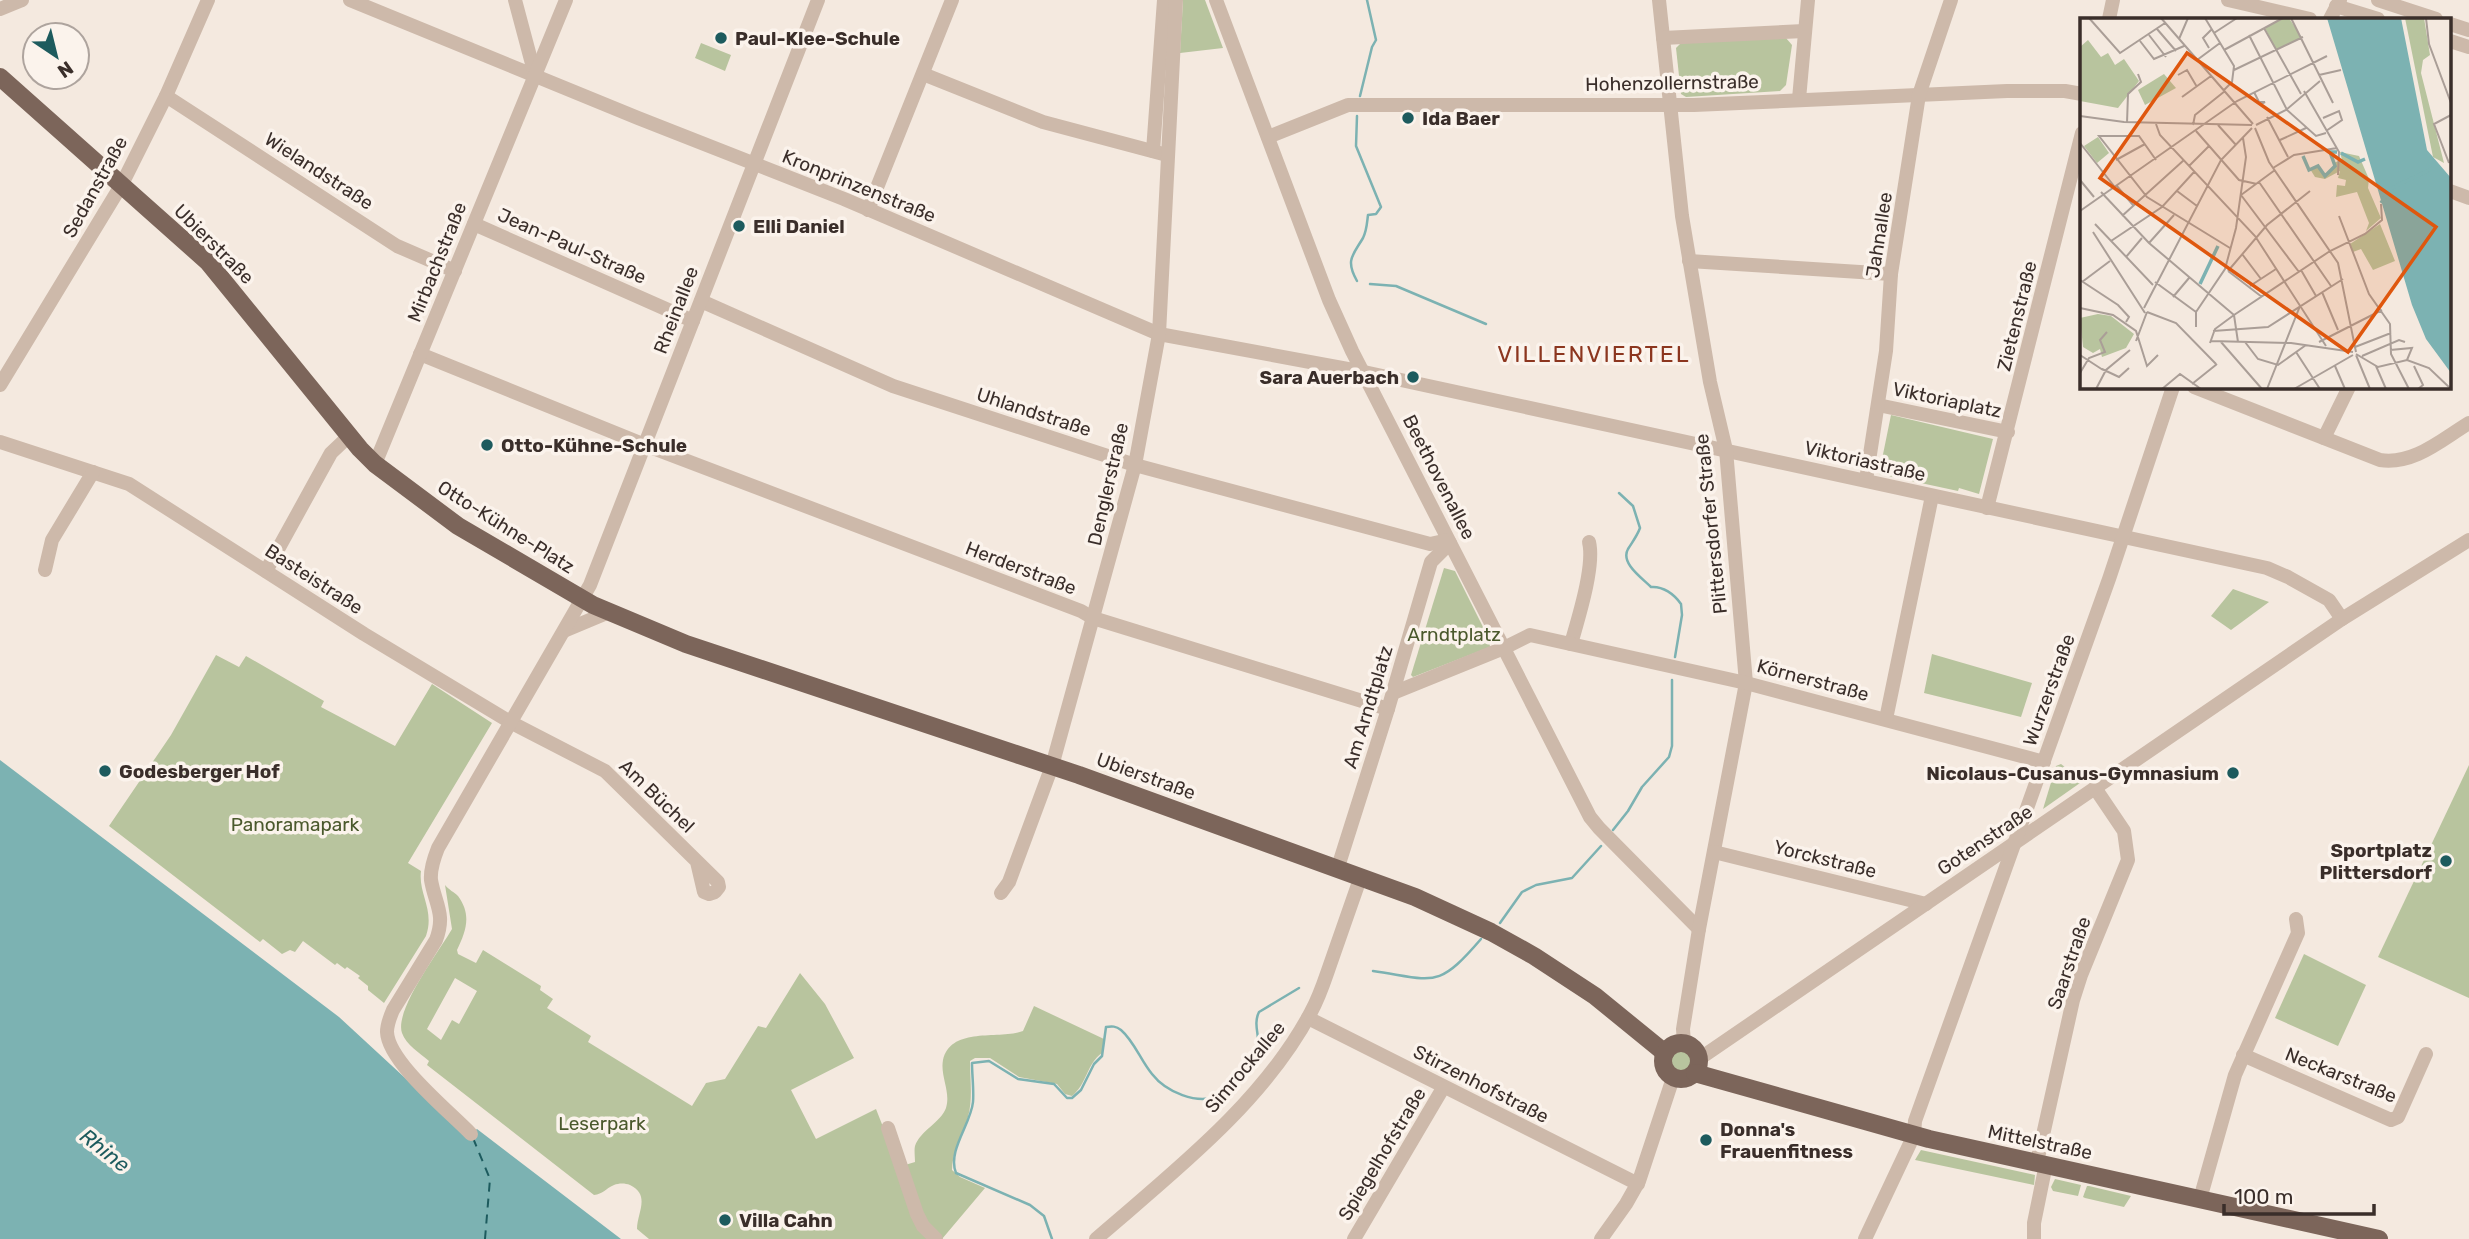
<svg xmlns="http://www.w3.org/2000/svg" width="2469" height="1239" viewBox="0 0 2469 1239" font-family="Rubik,sans-serif">
  <style>
    .green { fill: #b8c49e; fill-rule: evenodd }
    .water { fill: #7cb2b2 }
    .lines { fill: none; stroke-linecap: round; stroke-linejoin: round }
    .stream { stroke: #7cb2b2; stroke-width: 2.5 }
    .ferry { stroke: #1d5b5e; stroke-width: 2; stroke-dasharray: 9 7; stroke-linecap: butt }
    .minor { stroke: #cdb9aa; stroke-width: 14 }
    .major { stroke: #7c655a; stroke-width: 18 }
    .poi-dot { fill: #1d5b5e; stroke: #fbf3ec; stroke-width: 2.5 }
    .labels { text-anchor: middle; dominant-baseline: central; stroke-width: 7; stroke-linejoin: round; paint-order: stroke }
    .poi-label { font-size: 19px; font-weight: bold; fill: #3a2e2a; stroke: #fbf3ec; text-anchor: start }
    .street-label { font-size: 19px; fill: #3a2e2a; stroke: #fbf3ec }
    .park-label { font-size: 19px; fill: #4a592c; stroke: #fbf3ec }
    .water-label { font-size: 21px; font-style: italic; fill: #1d5b5e; stroke: #fbf3ec }
    .quarter-label { font-size: 23px; letter-spacing: 2px; fill: #8c361f; stroke: #fbf3ec }
    .inset-river { fill: none; stroke: #7cb2b2; stroke-width: 3.5 }
    .inset-road { fill: none; stroke: #aa9e97; stroke-width: 2 }
    .view { fill: #df570e; fill-opacity: 0.15; stroke: #df570e; stroke-width: 3.5 }
    .inset-edge { fill: none; stroke: #3a2e2a; stroke-width: 3.5 }
  </style>
  <rect width="100%" height="100%" fill="#f4e9df"/>
  <!-- green -->
  <g class="green">
    <path d="M1183,0H1205L1223,48L1180,53Z"/>
    <path d="M1786,38L1792,45L1786,85L1780,91L1686,97L1681,94L1676,48L1681,43Z"/>
    <path d="M701,43L731,55L725,71L695,58Z"/>
    <path d="M1891,415L1993,439L1979,494L1959,488L1958,491L1879,474Z"/>
    <path d="M1444,568L1455,571L1489,639L1490,647L1413,677L1411,675Z"/>
    <path d="M2233,589L2269,602L2231,630L2211,616Z"/>
    <path d="M1932,654L2032,683L2021,717L1924,693Z"/>
    <path d="M216,655L239,667L246,656L324,701L321,707L395,746L432,684L492,723L408,863L421,871C418,894 435,910 426,936L384,1003L368,990V986L358,978L360,976L347,967L345,969L337,963L335,965L303,941L295,952L290,950L282,954L263,939L260,942L109,826L171,735Z"/>
    <path d="M2061,764L2080,779V783L2043,809L2056,766Z"/>
    <path d="M2469,765V998L2378,957Z"/>
    <path d="M445,885C449,890 454,892 458,896C472,915 466,931 457,950L458,954L476,963L483,950L541,986L540,990L553,999L547,1008L591,1036L588,1042L692,1106L706,1083L725,1079L758,1026L766,1028L800,973L825,1004L854,1058L791,1090L816,1139L876,1109L927,1239H649L637,1229C637,1213 651,1195 630,1185C625,1183 619,1183 614,1185C605,1189 603,1194 594,1195L427,1065L429,1061C420,1053 406,1045 402,1033C394,1010 440,950 452,929ZM455,978L477,991L459,1024L452,1020L441,1040L427,1029Z"/>
    <path d="M2304,954L2366,985L2338,1046L2275,1018Z"/>
    <path d="M1034,1006L1104,1039L1102,1053C1087,1063 1087,1084 1072,1096L1065,1094L1057,1084L1019,1077L990,1058H975L970,1061C970,1079 973,1099 968,1117C963,1135 952,1151 952,1170L960,1177L985,1188L942,1239L923,1222L905,1165L915,1162C915,1157 914,1150 915,1146C920,1131 941,1122 946,1108C951,1092 940,1076 943,1060C951,1026 999,1040 1023,1031Z"/>
    <circle cx="1681" cy="1062" r="11"/>
    <path d="M1921,1150L2035,1175L2034,1185L1915,1160Z"/>
    <path d="M2055,1179L2081,1185L2078,1196L2053,1191L2051,1187Z"/>
    <path d="M2087,1186H2089L2131,1196L2124,1207L2085,1198L2083,1197Z"/>
  </g>
  <!-- water -->
  <path class="water" d="M0,760L339,1017L468,1136L477,1129L621,1239H0Z"/>
  <g class="lines">
    <!-- stream -->
    <g class="stream">
      <path d="M1360,96L1372,47L1376,40L1367,0"/>
      <path d="M1357,116L1356,146L1381,207L1376,214L1368,215C1367,222 1367,230 1363,238C1353,255 1345,260 1357,281"/>
      <path d="M1370,284L1396,286L1486,324"/>
      <path d="M1619,493L1633,506L1640,528C1637,536 1633,541 1628,549C1620,563 1642,578 1651,587C1663,586 1674,594 1681,604L1682,615L1675,657"/>
      <path d="M1613,830L1628,811L1642,787L1669,757L1672,746V680"/>
      <path d="M1500,923L1522,892L1536,885L1572,878L1601,846"/>
      <path d="M1373,971C1435,980 1437,990 1481,939"/>
      <path d="M1052,1239L1044,1216L1030,1205L956,1173C947,1151 971,1124 973,1102C974,1090 972,1075 972,1063L989,1061L1018,1079L1054,1084L1067,1098H1072L1081,1090L1094,1064L1102,1056L1106,1027C1112,1026 1116,1026 1121,1030C1134,1041 1141,1061 1152,1074C1166,1092 1197,1105 1218,1096C1236,1089 1250,1071 1257,1053C1262,1039 1252,1026 1259,1012L1299,988"/>
    </g>
    <!-- ferry -->
    <path class="ferry" d="M473,1138L490,1179L485,1239"/>
    <!-- minor -->
    <g class="minor">
      <path d="M350,0L638,118L844,199L1159,334L1364,372L2267,568L2288,577L2329,600L2342,619"/>
      <path d="M515,0L535,75"/>
      <path d="M1216,0L1329,300L1352,351L1590,817L1599,828L1699,929"/>
      <path d="M1659,0L1682,216L1710,382L1726,450L1746,683L1699,929L1683,1029L1684,1043"/>
      <path d="M2228,0L2310,19"/>
      <path d="M2378,0L2436,19"/>
      <path d="M2336,6L2378,19"/>
      <path d="M0,9L22,0"/>
      <path d="M2109,19L2113,0"/>
      <path d="M2330,19L2340,0"/>
      <path d="M2450,24L2469,30"/>
      <path d="M1663,38L1804,31"/>
      <path d="M2450,41L2469,47"/>
      <path d="M923,74L1043,122L1167,155"/>
      <path d="M166,96L397,246L455,271"/>
      <path d="M1799,99L1808,0"/>
      <path d="M1268,137L1348,105H1694L2007,91H2065L2082,94"/>
      <path d="M1153,151L1164,0"/>
      <path d="M2450,191L2469,198"/>
      <path d="M868,210L952,0"/>
      <path d="M474,224L693,321"/>
      <path d="M1689,261L1891,274"/>
      <path d="M701,301L893,386L1135,465L1430,544L1448,540"/>
      <path d="M420,354L645,445L1081,611L1093,618L1388,709"/>
      <path d="M0,385L122,184L166,96L208,0"/>
      <path d="M2194,387L2380,460C2414,465 2441,440 2469,423"/>
      <path d="M1878,405L2008,432"/>
      <path d="M2324,438L2349,387"/>
      <path d="M0,442L129,484L364,634L512,723L605,771L718,882L719,887L715,892L709,894L704,892L697,862"/>
      <path d="M375,464L566,0"/>
      <path d="M1866,480L1886,351L1891,274L1919,95L1951,0"/>
      <path d="M1987,508L2082,133"/>
      <path d="M45,570L52,540L93,472"/>
      <path d="M266,571L331,453L349,436"/>
      <path d="M566,630L609,612"/>
      <path d="M1571,644C1578,619 1595,566 1589,542"/>
      <path d="M1393,693L1504,648L1530,635L1746,683L2044,762"/>
      <path d="M1886,719L1932,496"/>
      <path d="M1714,852L1926,904"/>
      <path d="M1338,867L1388,709L1431,562L1450,543"/>
      <path d="M1001,893L1009,882L1052,766L1135,465L1159,334L1176,0"/>
      <path d="M1308,1018L1638,1184"/>
      <path d="M2243,1055L2391,1120L2398,1117L2426,1054"/>
      <path d="M1699,1059L2342,619L2469,540"/>
      <path d="M888,1128L917,1214L923,1226L936,1239"/>
      <path d="M471,1134C450,1112 388,1062 387,1032C387,1024 390,1017 393,1010L436,940C446,914 435,904 431,880C430,869 434,858 438,848L590,585L818,0"/>
      <path d="M2037,1162L2073,1000L2081,975L2128,860L2124,831L2095,788"/>
      <path d="M2200,1199L2235,1075L2298,933L2296,919"/>
      <path d="M1096,1239C1172,1173 1263,1103 1311,1012C1320,996 1325,979 1331,962C1341,933 1351,905 1361,876"/>
      <path d="M1354,1239L1443,1088"/>
      <path d="M1601,1239L1626,1204L1639,1181L1673,1078"/>
      <path d="M1865,1239L1914,1135L1915,1121L2109,579L2173,387"/>
      <path d="M2034,1239V1223L2046,1164"/>
    </g>
    <!-- major -->
    <g class="major">
      <path d="M0,77L208,262L360,449L375,464L458,526L593,605L686,644L1079,775L1415,897L1491,932L1534,956L1595,996L1665,1053"/>
      <circle cx="1681" cy="1061" r="18"/>
      <path d="M1695,1073L1929,1139L2379,1239"/>
    </g>
  </g>
  <!-- markers -->
  <g class="poi-dot">
    <circle cx="721" cy="38" r="7"/>
    <circle cx="1408" cy="118" r="7"/>
    <circle cx="739" cy="226" r="7"/>
    <circle cx="1413" cy="377" r="7"/>
    <circle cx="487" cy="445" r="7"/>
    <circle cx="105" cy="771" r="7"/>
    <circle cx="2233" cy="773" r="7"/>
    <circle cx="2446" cy="861" r="7"/>
    <circle cx="1706" cy="1140" r="7"/>
    <circle cx="725" cy="1220" r="7"/>
  </g>
  <g class="labels">
    <!-- poi labels -->
    <g class="poi-label">
      <text x="735" y="38">Paul-Klee-Schule</text>
      <text x="1422" y="118">Ida Baer</text>
      <text x="753" y="226">Elli Daniel</text>
      <text x="1399" y="377" text-anchor="end">Sara Auerbach</text>
      <text x="501" y="445">Otto-Kühne-Schule</text>
      <text x="119" y="771">Godesberger Hof</text>
      <text x="2219" y="773" text-anchor="end">Nicolaus-Cusanus-Gymnasium</text>
      <text x="2432" y="850" text-anchor="end">Sportplatz<tspan x="2432" dy="22">Plittersdorf</tspan></text>
      <text x="1720" y="1129">Donna's<tspan x="1720" dy="22">Frauenfitness</tspan></text>
      <text x="739" y="1220">Villa Cahn</text>
    </g>
    <!-- street labels -->
    <g class="street-label">
      <text transform="translate(1672 83) rotate(-1)">Hohenzollernstraße</text>
      <text transform="translate(319 171) rotate(33)">Wielandstraße</text>
      <text transform="translate(859 186) rotate(22)">Kronprinzenstraße</text>
      <text transform="translate(95 187) rotate(-61)">Sedanstraße</text>
      <text transform="translate(1879 235) rotate(-81)">Jahnallee</text>
      <text transform="translate(214 244) rotate(45)">Ubierstraße</text>
      <text transform="translate(572 246) rotate(24)">Jean-Paul-Straße</text>
      <text transform="translate(437 262) rotate(-68)">Mirbachstraße</text>
      <text transform="translate(676 310) rotate(-69)">Rheinallee</text>
      <text transform="translate(2017 316) rotate(-76)">Zietenstraße</text>
      <text transform="translate(1947 400) rotate(12)">Viktoriaplatz</text>
      <text transform="translate(1034 412) rotate(18)">Uhlandstraße</text>
      <text transform="translate(1865 461) rotate(13)">Viktoriastraße</text>
      <text transform="translate(1439 477) rotate(63)">Beethovenallee</text>
      <text transform="translate(1108 484) rotate(-77)">Denglerstraße</text>
      <text transform="translate(1711 524) rotate(-96)">Plittersdorfer Straße</text>
      <text transform="translate(506 527) rotate(32)">Otto-Kühne-Platz</text>
      <text transform="translate(1021 568) rotate(21)">Herderstraße</text>
      <text transform="translate(314 579) rotate(33)">Basteistraße</text>
      <text transform="translate(1813 680) rotate(15)">Körnerstraße</text>
      <text transform="translate(2049 690) rotate(-70)">Wurzerstraße</text>
      <text transform="translate(1368 707) rotate(-73)">Am Arndtplatz</text>
      <text transform="translate(1146 776) rotate(20)">Ubierstraße</text>
      <text transform="translate(657 796) rotate(44)">Am Büchel</text>
      <text transform="translate(1985 840) rotate(-34)">Gotenstraße</text>
      <text transform="translate(1825 859) rotate(14)">Yorckstraße</text>
      <text transform="translate(2069 963) rotate(-71)">Saarstraße</text>
      <text transform="translate(1245 1067) rotate(-50)">Simrockallee</text>
      <text transform="translate(2341 1075) rotate(22)">Neckarstraße</text>
      <text transform="translate(1481 1084) rotate(27)">Stirzenhofstraße</text>
      <text transform="translate(2040 1142) rotate(12)">Mittelstraße</text>
      <text transform="translate(1382 1154) rotate(-59)">Spiegelhofstraße</text>
    </g>
    <!-- park labels -->
    <g class="park-label">
      <text x="1454" y="634">Arndtplatz</text>
      <text x="295" y="824">Panoramapark</text>
      <text x="602" y="1123">Leserpark</text>
    </g>
    <!-- water labels -->
    <g class="water-label">
      <text transform="translate(105 1150) rotate(38)">Rhine</text>
    </g>
    <!-- quarter labels -->
    <g class="quarter-label">
      <text x="1594" y="354">VILLENVIERTEL</text>
    </g>
  </g>
  <!-- overview -->
  <g transform="translate(2080 18)">
    <rect width="371" height="371" fill="#f4e9df"/>
    <path d="M204,0H209L222,20L196,32L185,10ZM325,0H344L350,37L343,42L341,55L364,145L353,139ZM8,22L21,39L28,35L35,47L44,41L59,63L38,90L0,83V29ZM84,56L96,70L65,87L58,72ZM18,119L29,135L17,145L4,128ZM260,134L279,138L289,161L288,170L301,200L286,213L289,205L277,174L256,179L257,167L265,168L266,162L258,160L260,153L245,161L235,159L230,151L238,148L245,158L255,149L253,145L262,142ZM300,206L315,243L293,252L281,231L273,234L270,226ZM18,296L31,298L54,316L46,330L22,339L20,331L13,335L3,329L0,300Z" fill="#b8c49e"/>
    <path d="M247,0H321L347,132L371,160V355L346,321L332,287Z" fill="#7cb2b2"/>
    <path class="inset-river" d="M261,135L278,144L285,141M223,138L229,152L238,148L245,158L255,148L250,134H257M301,185L310,171L355,149M120,266L138,228"/>
    <path class="inset-road" d="M9,0L40,35L85,5M81,0L173,106M125,0L154,48L152,64L144,72M211,0L253,85M346,0L349,26L371,85M184,10L221,76M77,11L96,33M134,15L157,0M69,17L86,39M169,17L207,92L236,118L246,115M99,21L108,0M60,23L74,41L104,28M129,30L123,20L132,11M144,32L203,0M117,42L140,25M154,52L223,19M98,57L107,52L117,69M239,57L261,52M224,73L259,134L258,157M174,74L180,86H181L185,84H180M102,79L131,58M0,98L44,104L172,107M187,99L208,139M243,100L259,93L262,102L246,113M47,105L48,76L61,64L58,56M76,106L80,117L175,218L246,328M113,107L115,97L145,73M138,107L156,127M176,107L206,92L240,63M175,110L189,144L258,245L276,334M116,113L159,162L177,166M200,122L226,110M0,125L34,168M36,142L65,126M76,142L59,118H19L67,179L150,230M369,145L354,106L371,97M109,148L129,128M193,150L214,137L257,130M0,162L14,179M179,164L251,268M36,167L53,187M97,173L117,188M21,174L69,225L154,297L158,324M161,177L219,254M161,177L195,152M0,193L157,83L247,38M42,198L104,142M259,198L289,276L310,306L311,336L329,371M15,206L73,267M13,214L65,295M31,223L82,189L114,154M69,225L94,197M162,236L181,261M46,239L62,220M221,252L236,278M148,253L187,207L230,173M148,253L182,279M0,262L38,287L49,299L46,304M2,264L30,243M75,264L116,294M170,268L196,251M242,274L258,312M93,279L109,260M0,290L33,297L56,313L67,348L78,337M64,290L141,142L172,110M67,294L96,305L136,346M116,309V294L145,251L156,210L166,139L163,120M133,313L188,309L263,261M56,323L67,294M131,323L211,325L273,334M141,324L182,371M165,324L178,341L198,347L226,327M239,324L302,292M130,325L135,311L154,297L250,233L285,216L302,202L301,186M275,329L311,315M310,332L332,330L327,342M216,334L240,371M276,336L298,349L327,342L349,350L371,371M0,337L23,352M276,337L290,371M282,338L319,322L325,324M255,348L265,371M296,348L306,371M334,348L343,367L338,371M22,351L39,359L49,350M0,355L9,340L25,334L20,322L27,314M112,366L137,346M16,371L26,352L50,332M82,371L100,356L121,371M187,371L220,288M214,371L273,337"/>
    <path class="view" d="M107,35L356,209L268,334L20,160Z"/>
    <rect width="371" height="371" class="inset-edge"/>
  </g>
  <!-- north arrow -->
  <g transform="translate(56 56) rotate(145)"><circle r="33" fill="#fbf3ec" stroke="#aea49e" stroke-width="2"/>
  <path d="M0-5L12 26L0 18L-12 26Z" fill="#1d5b5e"/>
  <text y="-10" font-size="19" font-weight="bold" text-anchor="middle" fill="#3a2e2a">N</text>
  </g>
  <!-- scale -->
  <path d="M2224 1204v10h150v-10" fill="none" stroke="#3a2e2a" stroke-width="3.5"/>
  <text x="2234" y="1204" font-size="21" fill="#3a2e2a" stroke="#fbf3ec" stroke-width="5" paint-order="stroke">100 m</text>
</svg>
